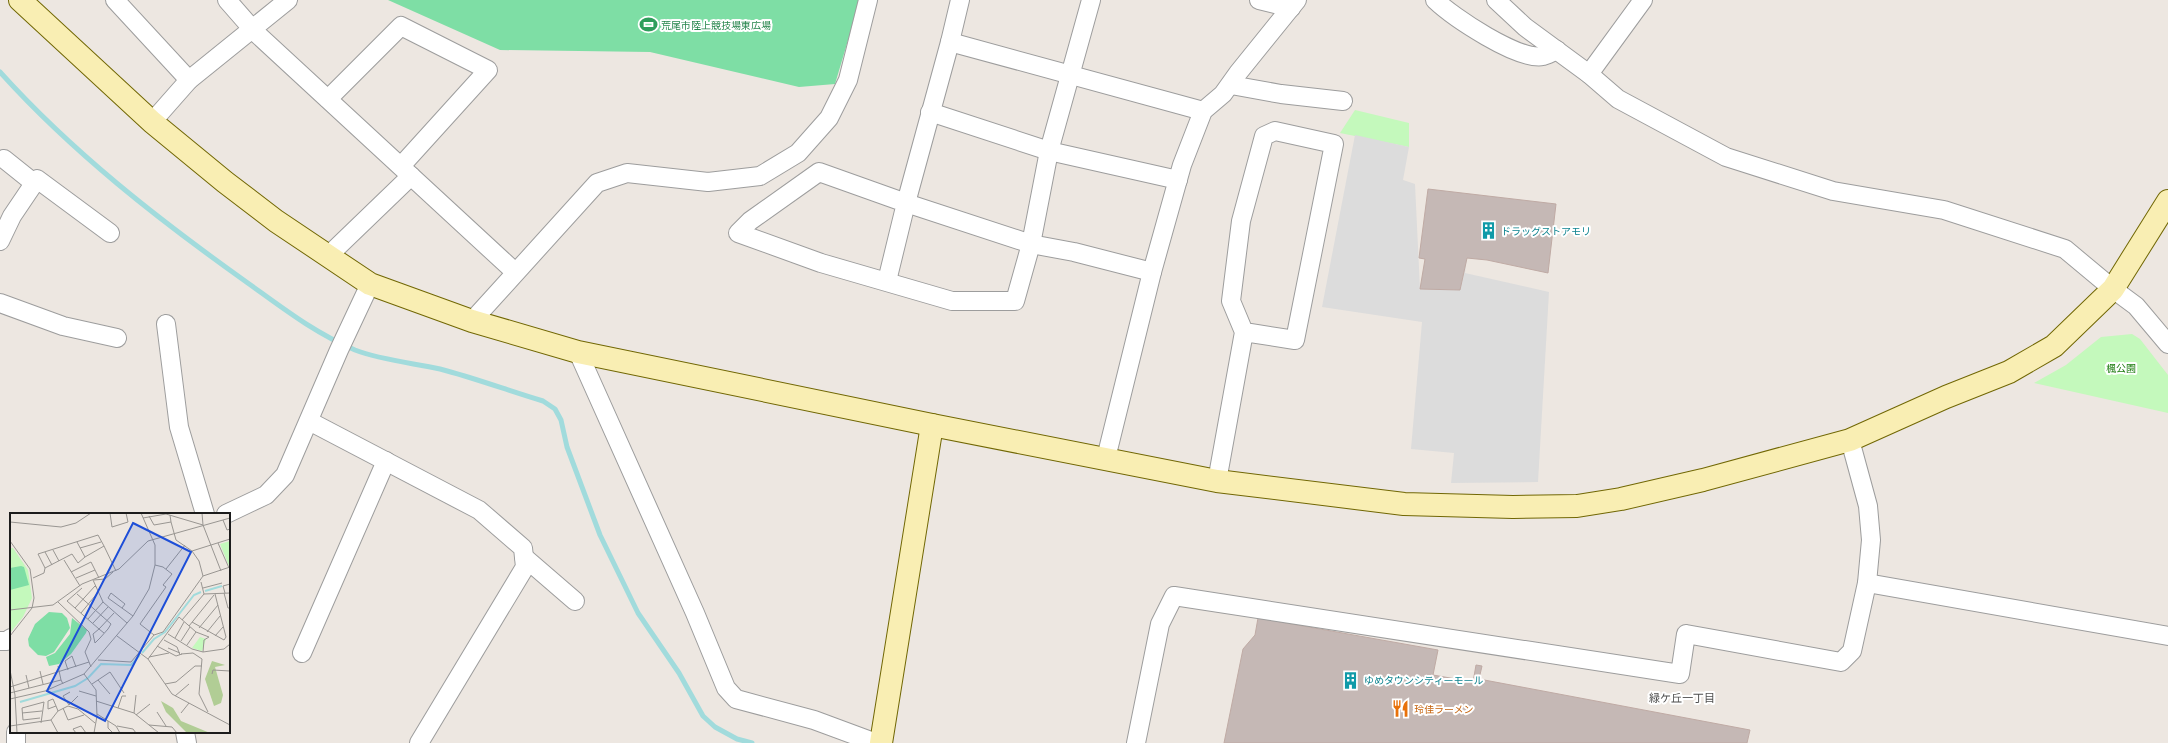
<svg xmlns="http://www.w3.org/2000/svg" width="2168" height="743" viewBox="0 0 2168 743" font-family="'Open Sans','Noto Sans JP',sans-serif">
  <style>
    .park { fill: #c4f9bc }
    .pitch { fill: #7edea5 }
    .parking { fill: #dcdcdc }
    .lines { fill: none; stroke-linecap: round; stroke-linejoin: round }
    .stream { stroke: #a1dbdc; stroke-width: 5 }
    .building { fill: #c5b8b5; stroke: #bfaaa4 }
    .street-casing { stroke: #9d9d9d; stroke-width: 20 }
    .secondary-casing { stroke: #716704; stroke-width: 24 }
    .street { stroke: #fff; stroke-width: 18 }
    .secondary { stroke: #f9eeb3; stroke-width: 22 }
    .labels { text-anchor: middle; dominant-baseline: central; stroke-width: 4; stroke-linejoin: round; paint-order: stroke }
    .leisure-label { font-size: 10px; fill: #27864d; stroke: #fff; text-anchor: start }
    .culture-label { font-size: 10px; fill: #0d838f; stroke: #fff; text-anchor: start }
    .park-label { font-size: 10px; fill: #18790b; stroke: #fff }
    .food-label { font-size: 10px; fill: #c56008; stroke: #fff; text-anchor: start }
    .neighbourhood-label { font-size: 11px; fill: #4f4f4f; stroke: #fff }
    .inset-river { fill: none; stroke: #a1dbdc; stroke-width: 2 }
    .inset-road { fill: none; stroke: #999692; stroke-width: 1 }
    .view { fill: #1d4ed8; fill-opacity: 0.15; stroke: #1d4ed8; stroke-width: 2 }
    .inset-edge { fill: none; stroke: #1c1c1c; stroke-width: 2 }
  </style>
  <rect width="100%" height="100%" fill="#ede7e1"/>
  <!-- park -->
  <g class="park">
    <path d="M1355,110L1409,123V147L1340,133Z"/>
    <path d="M2132,334L2140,339L2168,375V413L2034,383L2066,365L2101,337Z"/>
  </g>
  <!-- pitch -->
  <path class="pitch" d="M388,0H860L835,84L799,87L650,52L500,50Z"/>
  <!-- parking -->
  <path class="parking" d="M1355,135L1409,147L1403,180L1415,184L1420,289L1460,290L1467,258L1465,273L1549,292L1538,482L1451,483L1454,453L1411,449L1422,322L1322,307Z"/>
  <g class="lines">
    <!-- stream -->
    <path class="stream" d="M0,72C72,152 158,219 245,281C280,306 314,333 355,350C381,360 412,363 440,369C475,378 509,391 543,401L555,409L561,420L567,447L600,535L638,613L679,673L703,716L715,727L737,739L752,743"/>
  </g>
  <!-- building -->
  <g class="building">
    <path d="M1428,189L1556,204L1548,273L1487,260L1467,258L1460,290L1420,289L1425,259L1419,258Z"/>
    <path d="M1258,618L1438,650L1433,675L1473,682L1476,665L1482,666L1479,679L1750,730L1747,743H1224L1243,649L1255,635Z"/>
  </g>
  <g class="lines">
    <defs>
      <g id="street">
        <path d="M115,0L189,80L152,122"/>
        <path d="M227,0L255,32L515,272"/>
        <path d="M960,0L950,42L906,203L1031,244L1074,252L1152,272"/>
        <path d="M1259,0L1291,8"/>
        <path d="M1435,0C1453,17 1518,61 1543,56C1547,55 1553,52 1557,50"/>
        <path d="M1496,0L1525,27L1589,74L1618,99L1726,157L1833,191L1944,210L2065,249L2113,289L2136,306L2168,344"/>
        <path d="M950,42L1203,111"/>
        <path d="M1589,74L1643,0"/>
        <path d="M189,80L288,0"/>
        <path d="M1231,85L1281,94L1343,101"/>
        <path d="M328,99L401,26L488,70L401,166"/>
        <path d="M930,112L1049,151L1178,180"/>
        <path d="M4,159L34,183"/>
        <path d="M0,241L12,216L37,179L110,233"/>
        <path d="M328,256L411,176"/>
        <path d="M887,281L906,203L819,172L750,221L738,233L821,263L952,301H1015L1031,244L1049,151L1091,0"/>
        <path d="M0,303L63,326L117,338"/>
        <path d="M472,321L597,183L627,173L708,182L760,176L798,153L829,118L848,80L868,0"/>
        <path d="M166,324L179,427L205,514"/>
        <path d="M578,352L695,613L726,688L736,699L814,720L876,743"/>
        <path d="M309,421L479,510L523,548L525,567L419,743"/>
        <path d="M1106,458L1152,272L1182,165L1203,111L1223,94L1238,73L1297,0"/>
        <path d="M1217,481L1244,332L1231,301L1241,221L1264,136L1275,131L1334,144L1295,340L1244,332"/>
        <path d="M226,514L266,495L285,475L339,350L370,284"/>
        <path d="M524,557L575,601"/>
        <path d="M1867,583L2168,636"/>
        <path d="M0,641H7L11,638"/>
        <path d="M302,653L386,461"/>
        <path d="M185,732L187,743"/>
        <path d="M16,743V732"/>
        <path d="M1136,743L1160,624L1174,596L1680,674L1686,634L1841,662L1852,651L1867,583L1871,540L1868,506L1850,440"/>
      </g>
      <g id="secondary">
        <path d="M20,0L152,122L225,182L276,221L370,284L472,321L578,352L932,425L1217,481L1404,504L1513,507L1577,506L1621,499L1703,480L1850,440L1946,397L2009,372L2054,346L2113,289L2168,201"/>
        <path d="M881,743L932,425"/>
      </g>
    </defs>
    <!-- street casing -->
    <use href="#street" class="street-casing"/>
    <!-- secondary casing -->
    <use href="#secondary" class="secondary-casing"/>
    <!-- street -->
    <use href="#street" class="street"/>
    <!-- secondary -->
    <use href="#secondary" class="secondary"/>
  </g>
  <!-- icons -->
  <defs>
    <symbol id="stadium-bare" viewBox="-9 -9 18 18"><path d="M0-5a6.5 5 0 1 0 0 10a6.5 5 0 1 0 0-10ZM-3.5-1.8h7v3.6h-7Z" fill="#2e9e5b" stroke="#fff" stroke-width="2.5" paint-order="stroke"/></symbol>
    <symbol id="building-bare" viewBox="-9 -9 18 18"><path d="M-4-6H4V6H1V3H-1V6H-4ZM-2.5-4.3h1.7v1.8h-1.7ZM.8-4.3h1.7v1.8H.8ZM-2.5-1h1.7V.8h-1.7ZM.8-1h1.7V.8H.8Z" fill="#0f9aa8" stroke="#fff" stroke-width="2.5" paint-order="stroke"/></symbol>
    <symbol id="restaurant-bare" viewBox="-9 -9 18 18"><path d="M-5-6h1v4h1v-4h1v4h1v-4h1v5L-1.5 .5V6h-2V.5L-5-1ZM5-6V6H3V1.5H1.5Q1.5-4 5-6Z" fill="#e8710a" stroke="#fff" stroke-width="2.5" paint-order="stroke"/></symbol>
  </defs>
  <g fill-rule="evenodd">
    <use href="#stadium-bare" x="636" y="12" width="25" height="25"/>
    <use href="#building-bare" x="1476" y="218" width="25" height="25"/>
    <use href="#building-bare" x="1338" y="668" width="25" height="25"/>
    <use href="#restaurant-bare" x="1388" y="696" width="25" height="25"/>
  </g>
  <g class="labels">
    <!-- leisure labels -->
    <g class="leisure-label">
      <text x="661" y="25">荒尾市陸上競技場東広場</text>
    </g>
    <!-- culture labels -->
    <g class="culture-label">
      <text x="1501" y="231">ドラッグストアモリ</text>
      <text x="1364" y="680">ゆめタウンシティーモール</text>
    </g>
    <!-- park labels -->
    <g class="park-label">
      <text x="2121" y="368">楓公園</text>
    </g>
    <!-- food labels -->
    <g class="food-label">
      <text x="1414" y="709">玲佳ラーメン</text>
    </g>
    <!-- neighbourhood labels -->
    <g class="neighbourhood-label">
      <text x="1682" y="697">緑ケ丘一丁目</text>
    </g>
  </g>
  <!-- overview -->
  <g transform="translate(10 513)">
    <rect width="220" height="220" fill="#ede7e1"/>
    <path d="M202,148L215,152L205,154L213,182L211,190L204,193L195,166ZM151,188L163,195L171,208L200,220H177L156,199Z" fill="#b1cd95"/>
    <path d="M220,28V52L219,53L210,31ZM0,35H3L18,57L22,85L13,104L0,120ZM190,124L196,126L192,138L182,135Z" fill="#c4f9bc"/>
    <path d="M11,53L14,54L19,72L0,77V55ZM39,99L52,100L57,105L60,115L44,139L36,143L28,142L19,133L18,126L25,111ZM62,105L77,117L76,120L61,141L49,151L39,153L36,144L45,140L60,121Z" fill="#7edea5"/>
    <path class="inset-river" d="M195,78L212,73M132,140L144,126L155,119L184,82L191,79M10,189L65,173L78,165L91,151L121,152L130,142"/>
    <path class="inset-road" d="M100,0L102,14L118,9L116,0M192,0L193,12M139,3L144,12L161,9L160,2M133,5L156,1L193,12L211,58M213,7L217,17L220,16M0,9L51,14L66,10L81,0M161,9L166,27L182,38L189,48L193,63M0,28L20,56L24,85L22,95L0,123M67,29L75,44L68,50L62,41L35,55L28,41L88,22L94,33M208,30L219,55M70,35L91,29M43,37L49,48M182,38L220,26M35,39L42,52M75,44L94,33L106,58M54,47L70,73M156,56L175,32M61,59L81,49L89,65M23,65L34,60L35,55M66,65L85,57M83,67L93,89L117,110M84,67L95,66L103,59M72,75L57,88L89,116L104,100M193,75L212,70M214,80L218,95H220M215,80L213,73L220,71M67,81L101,111L98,116L90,125L85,130L83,121L89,116L94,120M194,81L220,80M48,89L79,119L81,126L75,139L81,154M65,95L85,73L87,75M112,95L115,91L101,80L98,85L123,103M0,97L43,92L72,71L109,56L138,28L220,5M71,100L89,78M78,106L93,89M172,107L194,81L191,69M182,109L214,127L216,124L205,81M83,110L98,94M179,113L204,82M189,115L208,92M186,119L199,124L194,127L193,139M197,119L210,103M158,121L182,136L193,139L214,136L220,131M144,122L130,111L156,74L153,72L162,61L153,54L145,52M107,123L138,146L162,181L220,212M205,123L213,114M165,125L174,109M154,127L167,134L170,142M171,128L180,114M147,133L166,143L172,141M158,135L170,140M171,141L183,140L192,146L189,181L198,199M139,144L159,140M138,146L169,104L186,119L177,132M88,147L121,149L144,122L153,119L193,63L220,54M48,153L51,167M0,157L5,182L7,220M58,157L55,148L62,143L66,154M30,158L33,171M74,161L86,177L87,203L84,220M202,161L203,157L220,158M16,162L19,175M88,167L100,181M82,171L100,159L114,180M155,171L166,169L185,153H192M0,174L79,149M69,178L86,183M0,180L51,167L53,171M165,183L179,171M0,186L35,178L74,161L123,103L139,76L145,52V32L131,0M86,188L124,200L149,220M59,192L53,183L60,179M59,192L68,183M46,193L38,196V188L43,186L46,193L48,198M53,195L58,207L74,202M108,195L112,183H116M147,199L156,213M12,200L32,198M124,200L126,182M171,200L179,190M87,201L106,213L110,220M126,202L140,191M30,205L13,207L12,195L34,189L31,210M41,207L48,220M98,208V215L103,220M139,212L162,214L167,220M0,213L41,207L48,198L58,193L68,196L85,210M107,213L123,216L126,220M66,220L63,216L71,213L76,220"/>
    <path class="view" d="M123,10L181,39L95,208L37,178Z"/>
    <rect width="220" height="220" class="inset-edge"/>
  </g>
</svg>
